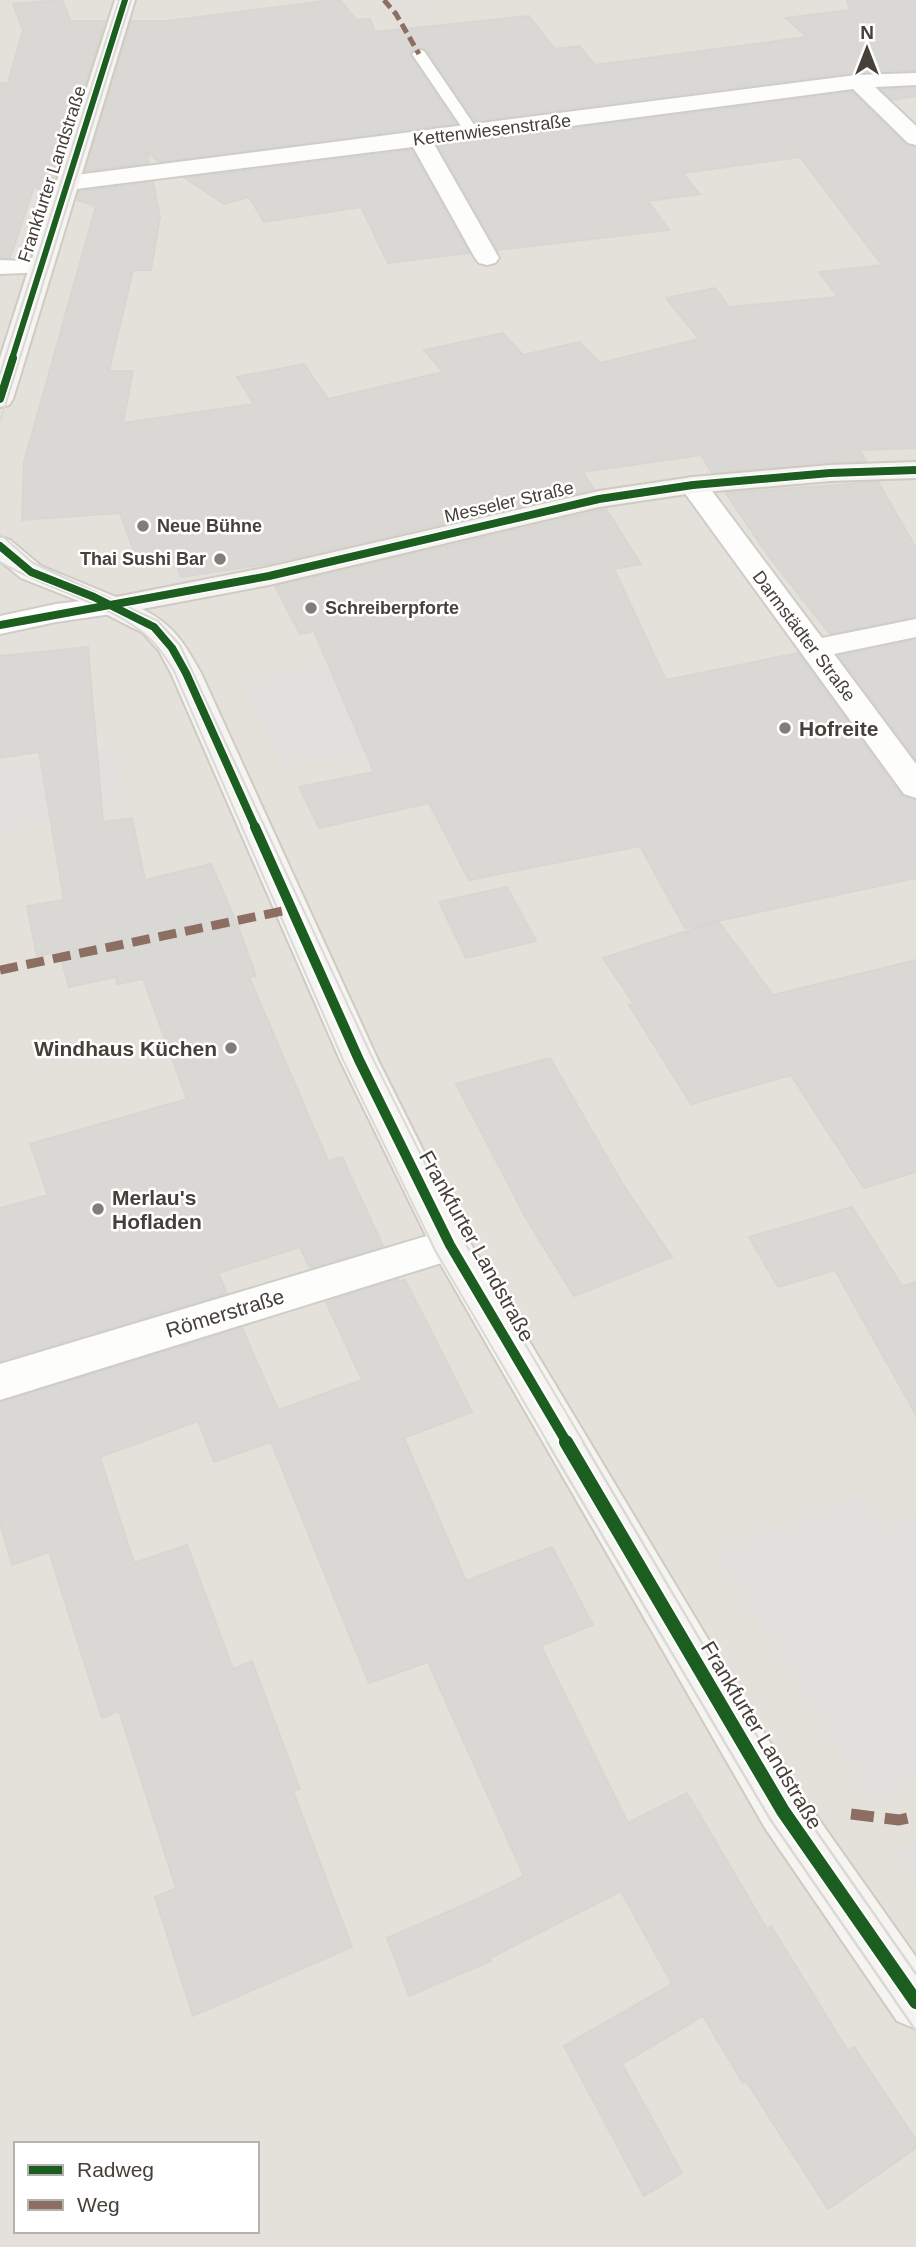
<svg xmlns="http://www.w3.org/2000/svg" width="916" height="2247" viewBox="0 0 916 2247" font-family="Helvetica,sans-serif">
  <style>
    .residential { fill: #e4e0da; fill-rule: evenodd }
    .parking { fill: #e2e0dc }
    .building { fill: #dad8d4; stroke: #d9d6d1; stroke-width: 2 }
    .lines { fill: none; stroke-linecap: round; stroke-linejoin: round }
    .lane-casing { stroke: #cfcdc9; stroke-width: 4 }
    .street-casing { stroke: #cfcdc9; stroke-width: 4 }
    .secondary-casing { stroke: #cfcbc3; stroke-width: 4 }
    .lane { fill: #fdfdfc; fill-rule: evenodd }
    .street { fill: #fdfdfc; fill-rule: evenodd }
    .secondary { fill: #f5f4f0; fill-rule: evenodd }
    .tram-far1 { stroke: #d9d9d8; stroke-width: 2 }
    .tram { stroke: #d9d9d8; stroke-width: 2.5 }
    .quiet-far2 { stroke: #8d6e63; stroke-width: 5; stroke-dasharray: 10 5; stroke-linecap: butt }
    .quiet-far1 { stroke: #8d6e63; stroke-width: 9; stroke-dasharray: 18 9; stroke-linecap: butt }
    .quiet { stroke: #8d6e63; stroke-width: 11; stroke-dasharray: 23 11; stroke-linecap: butt }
    .cycleway-far3-casing { stroke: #fff; stroke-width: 9 }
    .cycleway-far2-casing { stroke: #fff; stroke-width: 11 }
    .cycleway-far1-casing { stroke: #fff; stroke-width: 15 }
    .cycleway-casing { stroke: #fff; stroke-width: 18 }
    .cycleway-far3 { stroke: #1b5e20; stroke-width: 6 }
    .cycleway-far2 { stroke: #1b5e20; stroke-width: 8 }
    .cycleway-far1 { stroke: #1b5e20; stroke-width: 10 }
    .cycleway { stroke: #1b5e20; stroke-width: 14 }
    .poi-dot { fill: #827d77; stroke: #fff; stroke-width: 2.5 }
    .labels { text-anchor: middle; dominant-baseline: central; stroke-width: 5; stroke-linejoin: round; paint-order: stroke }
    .far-street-label { font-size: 18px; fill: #464039; stroke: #fff }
    .far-poi-label { font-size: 18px; font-weight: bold; fill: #464039; stroke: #fff; text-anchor: start }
    .poi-label { font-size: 21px; font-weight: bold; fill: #464039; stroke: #fff; text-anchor: start }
    .street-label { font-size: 21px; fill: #464039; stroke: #fff }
  </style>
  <rect width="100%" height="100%" fill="#f1efeb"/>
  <!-- residential -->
  <path class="residential" d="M0,0H916V2247H0ZM16,2144H257V2231H16Z"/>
  <!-- parking -->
  <g class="parking">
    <path d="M384,0H420L429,10L396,14Z"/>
    <path d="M356,660L366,753L284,768L242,680Z"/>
    <path d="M113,746L128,811L0,832V764Z"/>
    <path d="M863,1494L884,1527L916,1516V1777L874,1805L714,1552Z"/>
    <path d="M916,1841V1886L891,1852Z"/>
  </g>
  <!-- building -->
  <g class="building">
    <path d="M62,0L71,21H105L51,192L34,187L10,258L0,257V83H8L23,30L13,4Z"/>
    <path d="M332,0H340L356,20L370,19L375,32L529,16L555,49L579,46L595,65L807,37L786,18L850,10L847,0H916V70L856,72L475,121L426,50L420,47L411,52L410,55L456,124L160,162L147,153L149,163L85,171L131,21H168Z"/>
    <path d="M916,88V96L892,100L881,89Z"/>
    <path d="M852,92L906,145L916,147V448L859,450L866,461L712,473L701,455L583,472L594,489L268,564L181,577L172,552L136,558L120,513L22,520L24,462L96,206L77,200L79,191L153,182L160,217L151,270H133L109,371H133L123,423L254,404L237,377L304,364L328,399L443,372L424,350L503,333L523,355L579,342L600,363L699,339L666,298L715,288L729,307L838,297L819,272L882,265L800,157L682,173L700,194L648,201L669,230L497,250L438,146Z"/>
    <path d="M412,150L469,253L388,263L361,207L264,222L249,197L224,204L185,178Z"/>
    <path d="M878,482L916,548V617L830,634L767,554L726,493Z"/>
    <path d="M606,509L641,564L614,569L666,680L798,653L902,796L916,800V878L685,928L640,846L469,880L429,803L319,828L299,787L374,772L314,631L300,634L275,586Z"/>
    <path d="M916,640V760L839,656Z"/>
    <path d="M88,647L103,822L132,818L145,880L211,864L238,926L256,976L249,977L328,1161L342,1157L383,1246L310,1268L300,1247L218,1273L227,1293L0,1361V1208L48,1195L30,1144L187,1099L143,979L117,984L116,977L69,987L59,951L37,956L27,906L64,900L39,752L0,758V656Z"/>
    <path d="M507,887L536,941L466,958L439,902Z"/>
    <path d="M718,921L773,995L916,960V1172L864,1188L791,1075L691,1104L629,1005L634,1004L603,958Z"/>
    <path d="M550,1058L622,1183L672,1257L574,1296L527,1220L456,1084Z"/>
    <path d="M852,1207L902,1286L916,1282V1415L835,1270L778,1287L749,1237Z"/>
    <path d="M398,1279L399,1282L405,1280L472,1412L404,1438L466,1581L552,1547L593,1625L541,1646L628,1823L687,1793L767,1929L771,1926L848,2051L854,2047L916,2140V2148L828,2209L746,2081L743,2083L703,2016L622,2064L682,2173L644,2196L564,2046L672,1984L621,1891L490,1958L491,1961L409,1996L387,1938L475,1900L524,1876L428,1662L369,1683L271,1442L214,1462L198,1421L100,1457L134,1563L187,1545L233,1669L252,1661L300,1789L293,1791L352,1947L193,2016L155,1897L176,1888L119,1711L102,1718L49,1552L12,1565L0,1524V1402L242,1328L278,1410L362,1380L326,1302Z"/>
  </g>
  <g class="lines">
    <defs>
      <path id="lane" d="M419,50L424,51L479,132L477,135L472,136L465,132L412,54Z"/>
      <g id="street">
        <path d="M916,73V85L875,87L916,126V145L908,143L853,89L434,144L499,258L495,263L487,265L479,263L475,258L413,147L68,190L60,188L57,183L60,178L68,176L856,75Z"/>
        <path d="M0,260L50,262L53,267L50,272L0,274Z"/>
        <path d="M693,477L703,479L822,638L916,619V637L834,654L916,764V798L904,794L679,485L683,479Z"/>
        <path d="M114,597L125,600L129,606L125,612L56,622L0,634V616L56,604Z"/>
        <path d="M450,1229L464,1234L470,1245L464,1256L0,1400V1364Z"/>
      </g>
      <g id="secondary">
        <path d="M115,0H135L13,399L9,405L0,407V358Z"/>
        <path d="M916,462V478L830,481L693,493L599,507L269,585L142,609C174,625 184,643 201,673L378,1060L466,1236L801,1794L916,1957V2029L897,2021L765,1828L436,1256L340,1060L171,673L159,651L143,633L84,603L21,578L0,561V537L10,540L41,566L116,597L269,567L599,491L693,477L830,465Z"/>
      </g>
    </defs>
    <!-- lane casing -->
    <use href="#lane" class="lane-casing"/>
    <!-- street casing -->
    <use href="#street" class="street-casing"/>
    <!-- secondary casing -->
    <use href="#secondary" class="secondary-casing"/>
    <!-- lane -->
    <use href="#lane" class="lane"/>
    <!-- street -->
    <use href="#street" class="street"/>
    <!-- secondary -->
    <use href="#secondary" class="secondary"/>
    <!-- tram-far1 -->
    <g class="tram-far1">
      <path d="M0,374L119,0"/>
      <path d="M0,422L131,0"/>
      <path d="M0,534L33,563L158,621L180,645L372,1057L464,1241L584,1443"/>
      <path d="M0,562C45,589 116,605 151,640C161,649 167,660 174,671L344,1062L435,1250L548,1443"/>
    </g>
    <!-- tram -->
    <g class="tram">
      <path d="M547,1442L770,1819L916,2031"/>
      <path d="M583,1442L798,1805L916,1974"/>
    </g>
    <!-- quiet-far2 -->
    <path class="quiet-far2" d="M384,0L396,14L419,54"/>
    <!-- quiet-far1 -->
    <path class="quiet-far1" d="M0,970L292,909"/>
    <!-- quiet -->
    <path class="quiet" d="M851,1814L899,1820L916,1816"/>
    <defs>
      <path id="cycleway-far3" d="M12,359L125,0"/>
      <g id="cycleway-far2">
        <path d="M0,399L13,358"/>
        <path d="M0,546L31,572L94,597L154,627L172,648L186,673L256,829"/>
        <path d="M0,625L269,576L599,499L693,485L830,473L916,470"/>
      </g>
      <path id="cycleway-far1" d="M255,827L359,1060L450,1245L567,1443"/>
      <path id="cycleway" d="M566,1442L783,1811L916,2002"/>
    </defs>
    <!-- cycleway-far3 casing -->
    <use href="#cycleway-far3" class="cycleway-far3-casing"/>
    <!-- cycleway-far2 casing -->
    <use href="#cycleway-far2" class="cycleway-far2-casing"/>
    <!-- cycleway-far1 casing -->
    <use href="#cycleway-far1" class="cycleway-far1-casing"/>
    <!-- cycleway casing -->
    <use href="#cycleway" class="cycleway-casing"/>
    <!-- cycleway-far3 -->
    <use href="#cycleway-far3" class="cycleway-far3"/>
    <!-- cycleway-far2 -->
    <use href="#cycleway-far2" class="cycleway-far2"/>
    <!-- cycleway-far1 -->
    <use href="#cycleway-far1" class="cycleway-far1"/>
    <!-- cycleway -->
    <use href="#cycleway" class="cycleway"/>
  </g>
  <!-- markers -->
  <g class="poi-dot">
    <circle cx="143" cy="526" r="7"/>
    <circle cx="220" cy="559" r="7"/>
    <circle cx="311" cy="608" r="7"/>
    <circle cx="785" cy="728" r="7"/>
    <circle cx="231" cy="1048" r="7"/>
    <circle cx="98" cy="1209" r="7"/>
  </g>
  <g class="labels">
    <!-- far-street labels -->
    <g class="far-street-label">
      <text transform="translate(492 130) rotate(-7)">Kettenwiesenstraße</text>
      <text transform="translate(52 174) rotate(-72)">Frankfurter Landstraße</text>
      <text transform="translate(509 502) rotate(-13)">Messeler Straße</text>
      <text transform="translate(804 636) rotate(53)">Darmstädter Straße</text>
    </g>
    <!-- far-poi labels -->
    <g class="far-poi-label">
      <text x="157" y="526">Neue Bühne</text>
      <text x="206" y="559" text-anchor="end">Thai Sushi Bar</text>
      <text x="325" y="608">Schreiberpforte</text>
    </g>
    <!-- poi labels -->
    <g class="poi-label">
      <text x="799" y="728">Hofreite</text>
      <text x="217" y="1048" text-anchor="end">Windhaus Küchen</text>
      <text x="112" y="1197">Merlau's<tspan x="112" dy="24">Hofladen</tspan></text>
    </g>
    <!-- street labels -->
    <g class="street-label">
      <text transform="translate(477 1246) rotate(61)">Frankfurter Landstraße</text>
      <text transform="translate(225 1313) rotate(-17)">Römerstraße</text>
      <text transform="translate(762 1735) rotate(59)">Frankfurter Landstraße</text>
    </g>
  </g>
  <!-- legend -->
  <rect x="14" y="2142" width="245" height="91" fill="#ffffff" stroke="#b5b3b0" stroke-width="2"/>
  <rect x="28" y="2165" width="35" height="10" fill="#1b5e20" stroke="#b5b3b0" stroke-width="2"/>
  <text x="77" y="2177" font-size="21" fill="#464039">Radweg</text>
  <rect x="28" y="2200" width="35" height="10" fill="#8d6e63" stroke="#b5b3b0" stroke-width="2"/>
  <text x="77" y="2212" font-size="21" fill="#464039">Weg</text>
  <!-- north arrow -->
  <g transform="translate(867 49)" stroke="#ffffff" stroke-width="5" paint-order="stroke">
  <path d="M0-5L12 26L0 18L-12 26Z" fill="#464039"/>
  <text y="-10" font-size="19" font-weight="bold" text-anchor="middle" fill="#464039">N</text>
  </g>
</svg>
